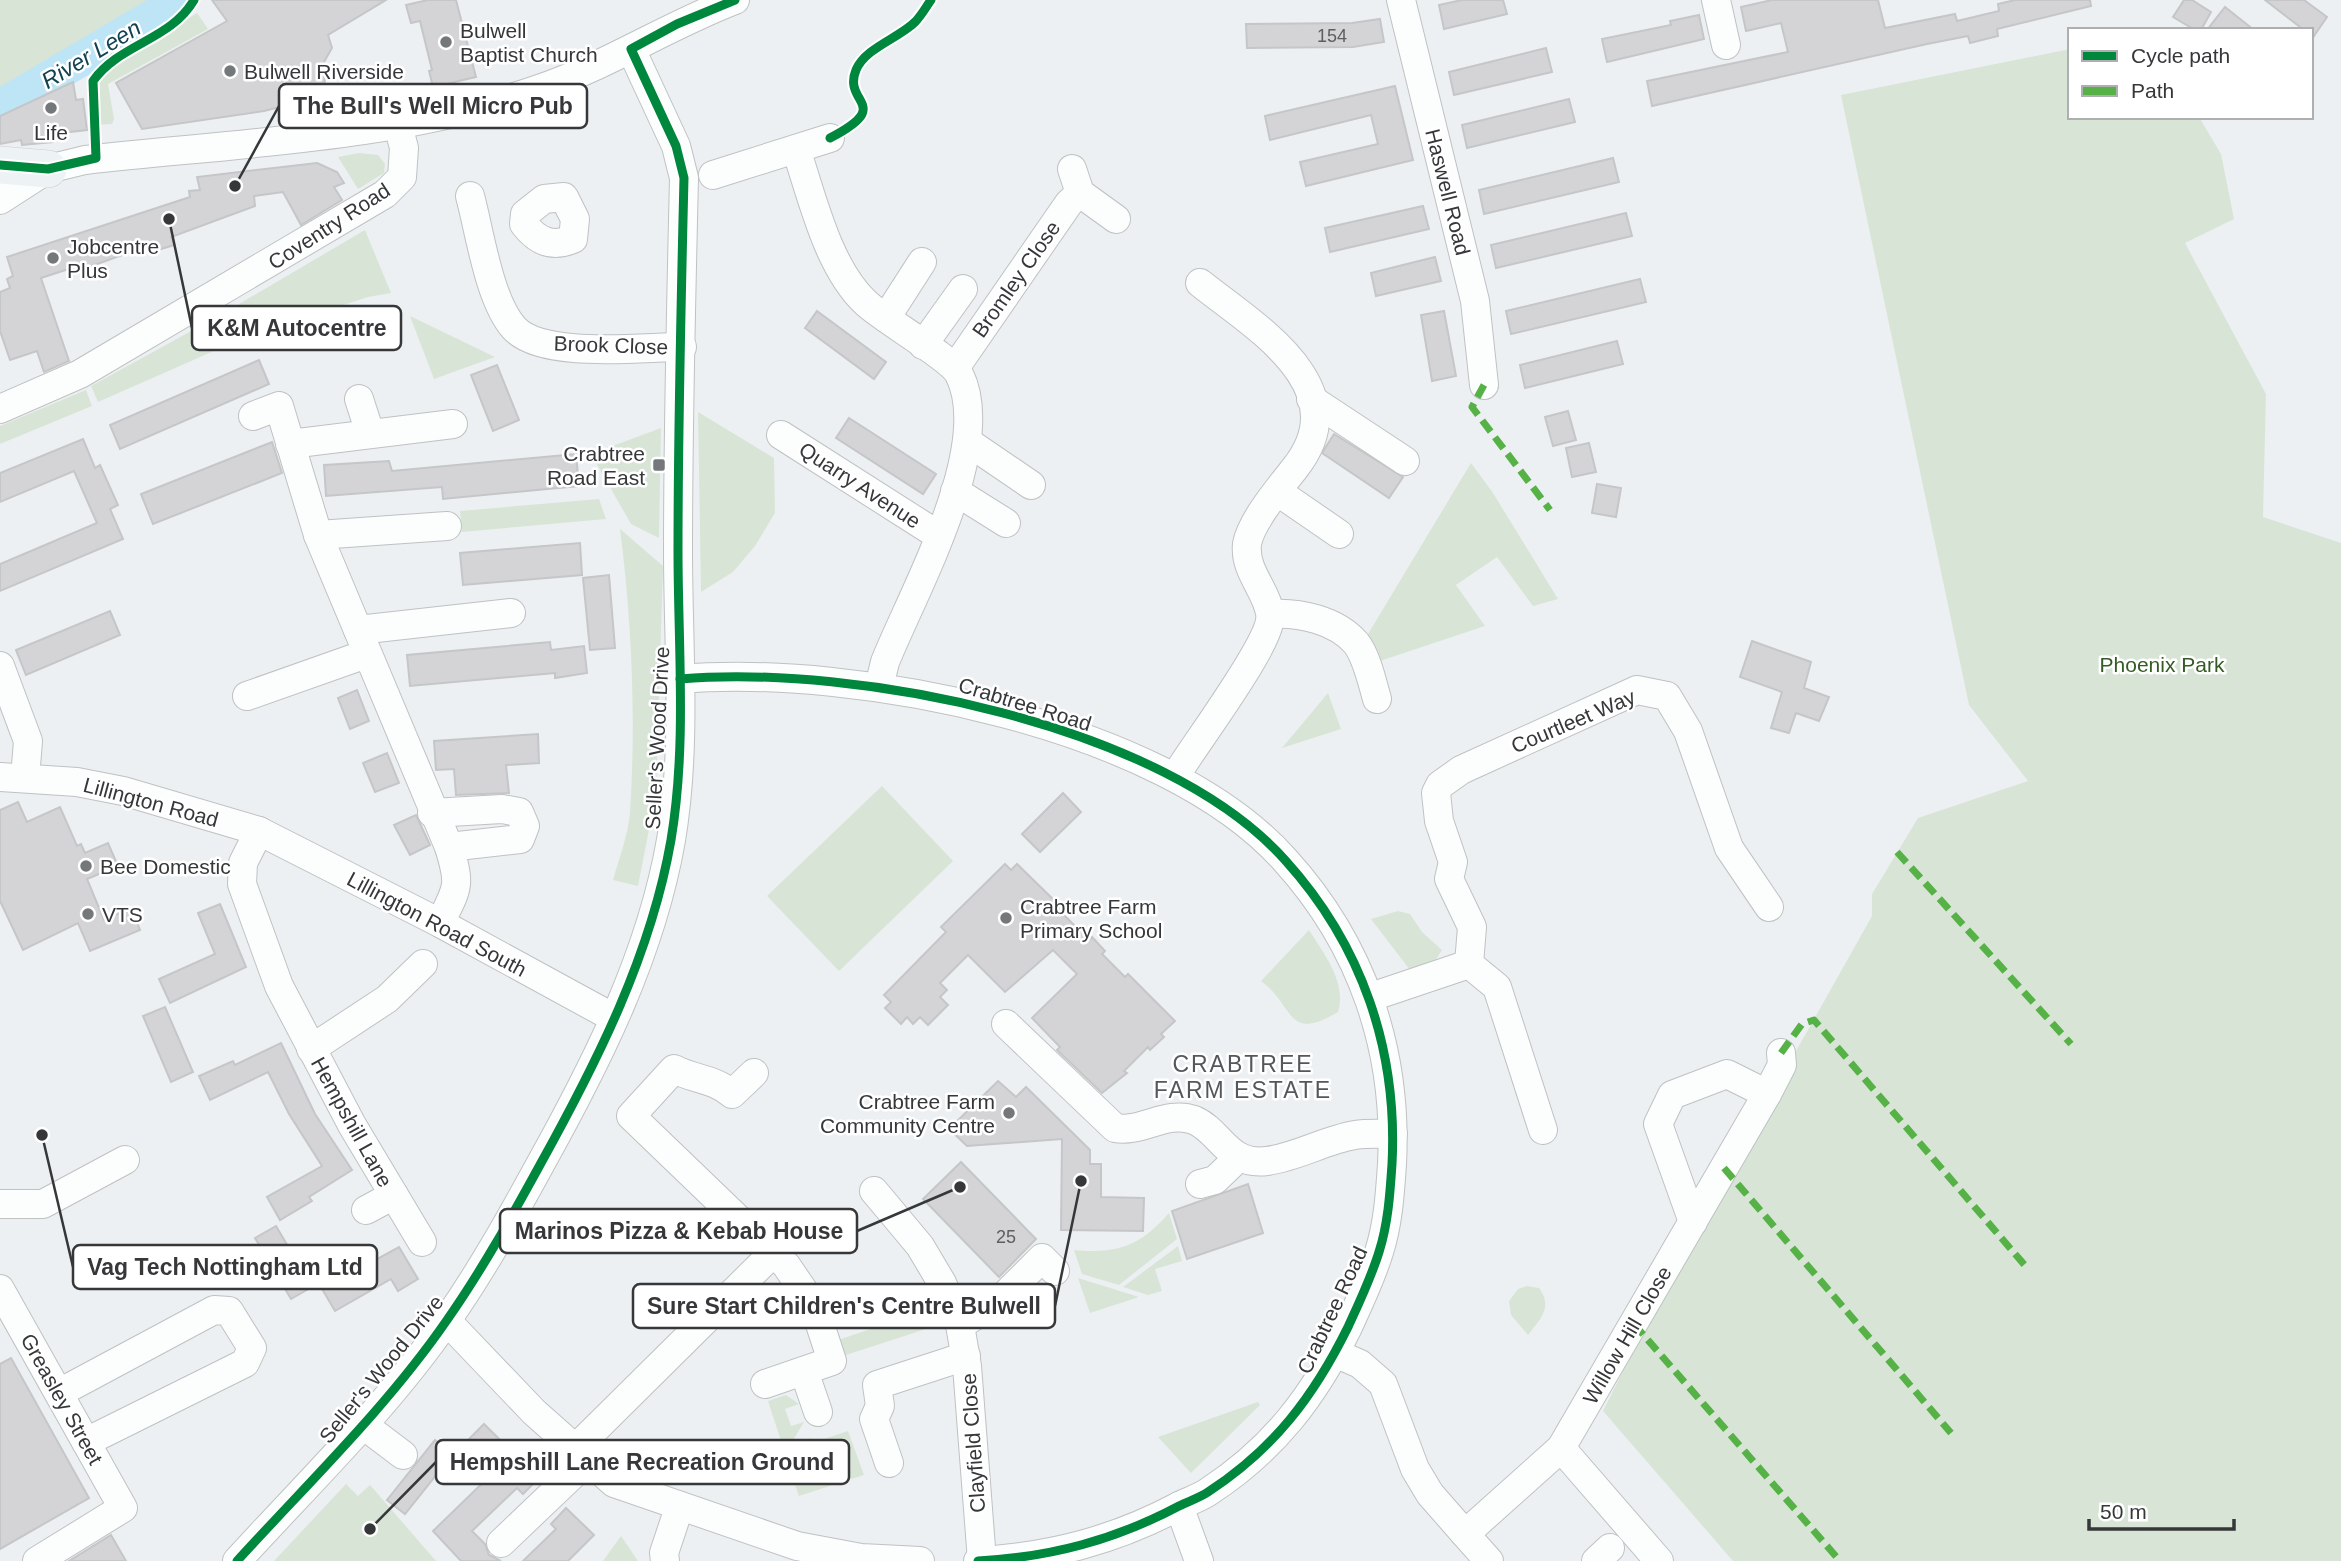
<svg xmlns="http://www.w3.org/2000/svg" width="2341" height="1561" viewBox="0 0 2341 1561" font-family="Helvetica,sans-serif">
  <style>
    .green { fill: #d8e5d6 }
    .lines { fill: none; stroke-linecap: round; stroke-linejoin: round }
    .river { stroke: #bde5f5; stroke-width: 35 }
    .building { fill: #d4d4d6; stroke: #c5c6c8; stroke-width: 2 }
    .minor-casing { stroke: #bfc1c3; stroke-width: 30 }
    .major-casing { stroke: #cccecf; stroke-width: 38 }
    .minor { stroke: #fcfdfd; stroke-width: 28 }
    .major { stroke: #edf2f5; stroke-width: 37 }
    .quiet { stroke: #56b246; stroke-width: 7; stroke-dasharray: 14 7; stroke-linecap: butt }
    .cycleway-casing { stroke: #fff; stroke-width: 13 }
    .cycleway { stroke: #00873e; stroke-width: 9 }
    .poi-dot { fill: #75787a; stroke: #fff; stroke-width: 2.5 }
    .labels { text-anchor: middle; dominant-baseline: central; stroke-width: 5; stroke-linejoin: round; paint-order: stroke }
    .number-label { font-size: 18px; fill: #5d5e60 }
    .poi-label { font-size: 21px; fill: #353739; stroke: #fff; text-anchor: start }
    .street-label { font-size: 21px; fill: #353739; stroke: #fff }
    .park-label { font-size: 21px; fill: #345b25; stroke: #fff }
    .water-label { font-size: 23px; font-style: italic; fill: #124252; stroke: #fff }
    .neighbourhood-label { font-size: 23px; letter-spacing: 2px; fill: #54585c; stroke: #fff }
    .leader { fill: none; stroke: #353739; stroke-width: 2.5 }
    .callout-dot { fill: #353739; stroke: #fff; stroke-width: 2.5 }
    .callout { fill: #fff; stroke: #353739; stroke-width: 2.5 }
    .callout-label { font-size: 23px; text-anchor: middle; font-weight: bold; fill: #353739 }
  </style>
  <rect width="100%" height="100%" fill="#edf0f2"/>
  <!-- green -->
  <g class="green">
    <path d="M0,0H162L26,85L0,98Z"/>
    <path d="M197,13L208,29L108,84L114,119L112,124L96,125L94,95L102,72Z"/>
    <path d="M2070,49V117H2199L2221,154L2234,219L2185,243L2266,394L2263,517L2341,543V1561H1733L1603,1411L1643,1331L1668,1294L1728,1172L1872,916V894L1918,818L2028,781L1969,705L1841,95Z"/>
    <path d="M359,153L378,155L385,164L384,173L358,189L338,157Z"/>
    <path d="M365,230L391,293L368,297L253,334L239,304Z"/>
    <path d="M235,307L248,336L98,402L91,386Z"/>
    <path d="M410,316L495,357L434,379Z"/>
    <path d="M86,390L92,406L0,444V426Z"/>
    <path d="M698,412L774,458L775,513L755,546L733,572L701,592Z"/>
    <path d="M661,428L659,538L631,524L591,454Z"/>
    <path d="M1471,463L1493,493L1558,599L1533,606L1497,557L1456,585L1485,626L1380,661L1365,639Z"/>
    <path d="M599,499L606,519L462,532L460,511Z"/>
    <path d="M620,529L663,566L656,794L638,886L613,880C619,859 628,835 630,813C636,718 632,623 620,529Z"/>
    <path d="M1328,693L1341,729L1282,748Z"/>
    <path d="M882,786L953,861L839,971L767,896Z"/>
    <path d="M1398,911L1410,914L1422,932L1442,950L1433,964L1410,970L1371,919Z"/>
    <path d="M1309,930C1324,954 1347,982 1338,1012C1286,1043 1295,1006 1261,981Z"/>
    <path d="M1169,1213L1177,1239L1119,1285L1082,1274L1074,1250C1118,1254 1140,1246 1169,1213Z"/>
    <path d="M1178,1246L1182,1261L1155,1269L1162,1291L1148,1295L1123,1287Z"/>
    <path d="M1078,1278L1139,1297L1090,1313Z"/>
    <path d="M1527,1286L1539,1288C1553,1307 1541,1318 1528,1335L1511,1315L1509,1301L1518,1289Z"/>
    <path d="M927,1310L932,1327L843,1356L838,1340Z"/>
    <path d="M786,1395L799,1404L785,1409L791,1426L804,1422L787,1450L783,1447L768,1401Z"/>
    <path d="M1258,1402L1260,1405L1191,1473L1158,1437Z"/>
    <path d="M848,1431L864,1475L842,1482L802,1453L810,1437L812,1443Z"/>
    <path d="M797,1455L836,1484L799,1496L789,1468Z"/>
    <path d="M346,1484L358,1496L370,1485L436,1561H274Z"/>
    <path d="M621,1536L638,1561H603Z"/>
  </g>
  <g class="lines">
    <!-- river -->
    <path class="river" d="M0,107L181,0"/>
  </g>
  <!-- building -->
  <g class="building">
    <path d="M212,0H386L328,35L332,48L324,62L325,91L319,97L264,111L142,129L116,83L227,21Z"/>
    <path d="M428,0H456L476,77L433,87L429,71L432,70L420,21L411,23L406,5Z"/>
    <path d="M1462,0H1503L1507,14L1444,29L1439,5Z"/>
    <path d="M1772,0H1878L1885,28L1955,14L1957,21L1999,11L1998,4L2015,0H2090L2091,6L1997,29L1998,36L1970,43L1968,36L1927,44L1652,106L1647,81L1788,52L1781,23L1746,31L1741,7Z"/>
    <path d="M2184,0H2192L2211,12L2201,30H2195L2173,17Z"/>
    <path d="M2265,0H2304L2327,17L2314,36L2311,30H2304Z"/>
    <path d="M2225,7L2254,30H2207Z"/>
    <path d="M1699,15L1704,39L1607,62L1602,39L1671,25L1670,21Z"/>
    <path d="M1380,19L1384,42L1353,47L1247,48L1246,24L1352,23Z"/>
    <path d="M1546,48L1552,72L1454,95L1449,72Z"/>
    <path d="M73,82L76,100L83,99L87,130L52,134L53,142L22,145L21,140L0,144V116Z"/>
    <path d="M1395,86L1413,160L1306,186L1300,162L1378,144L1371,115L1270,140L1265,116Z"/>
    <path d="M1569,99L1575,122L1467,148L1462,125Z"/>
    <path d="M1613,158L1619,182L1484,214L1479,190Z"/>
    <path d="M317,163L337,172L344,183L334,187L342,200L301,225L283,192L254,196L255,206L171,237L174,245L158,250L156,243L86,268L84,264L41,278L69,361L44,372L37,351L10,360L0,331V292L10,288L7,279L13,276L7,257L190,197L189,191L200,190L197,177Z"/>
    <path d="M1423,206L1429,229L1330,252L1325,228Z"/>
    <path d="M1626,213L1632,236L1496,268L1491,245Z"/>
    <path d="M1435,257L1441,281L1376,296L1371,273Z"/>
    <path d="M1640,279L1646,302L1511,334L1506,311Z"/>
    <path d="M817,311L886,362L874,379L805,328Z"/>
    <path d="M1444,311L1456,376L1432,381L1421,315Z"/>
    <path d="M1617,341L1623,364L1525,388L1520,365Z"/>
    <path d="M259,360L269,384L120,449L110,425Z"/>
    <path d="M497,365L519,420L493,431L471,375Z"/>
    <path d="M1568,411L1576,440L1553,446L1545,417Z"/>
    <path d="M849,418L936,474L923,494L836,438Z"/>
    <path d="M1334,434L1403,477L1389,498L1322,453Z"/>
    <path d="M83,439L95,468L100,465L118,505L110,509L123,539L0,591V564L97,523L74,471L0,502V473Z"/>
    <path d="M272,442L282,473L153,524L141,494Z"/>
    <path d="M1589,443L1596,472L1572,477L1566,448Z"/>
    <path d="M576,454L579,486L443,499L442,487L326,496L324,465L389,461L392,471Z"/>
    <path d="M1597,484L1621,488L1616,517L1592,513Z"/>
    <path d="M580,543L582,575L463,585L460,553Z"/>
    <path d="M609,575L615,648L590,650L583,578Z"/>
    <path d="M110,611L120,635L26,675L16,650Z"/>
    <path d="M1752,641L1811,662L1804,688L1829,697L1819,721L1796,713L1789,733L1771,728L1782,692L1740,677Z"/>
    <path d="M550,642L551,650L584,646L587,673L555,678V673L410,686L407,655Z"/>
    <path d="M357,690L369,721L350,729L338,698Z"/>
    <path d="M538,734L539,763L506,765L509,793L456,795L454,769L436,770L434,741Z"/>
    <path d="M387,753L399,783L375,792L363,763Z"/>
    <path d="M1063,793L1081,812L1040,852L1022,834Z"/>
    <path d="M18,802L27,822L60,807L77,846L81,844L85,853L108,843L118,866L87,879L104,920L131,908L140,930L90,951L78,923L23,950L0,901V810Z"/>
    <path d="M416,815L430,845L410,855L394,825Z"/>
    <path d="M1005,864L1011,870L1017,864L1065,911L1063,914L1089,940L1092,937L1105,951L1102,954L1125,977L1128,974L1175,1021L1161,1034L1164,1037L1150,1050L1148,1047L1124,1071L1127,1073L1102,1093L1057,1050L1060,1047L1032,1018L1077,974L1053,950L1005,992L968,955L940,983L947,990L940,997L948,1005L928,1025L920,1017L913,1024L907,1017L901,1024L885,1008L891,1002L884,995L946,932L941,927Z"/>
    <path d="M220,904L246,967L170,1003L159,979L215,954L198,913Z"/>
    <path d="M165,1007L193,1072L171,1082L143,1016Z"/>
    <path d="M281,1043L315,1114L352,1170L309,1197L312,1201L280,1220L267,1197L322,1166L289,1114L268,1072L210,1100L199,1076L233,1061L235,1065Z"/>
    <path d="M998,1081L1016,1097L1026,1087L1090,1150V1164H1101V1197L1144,1198L1143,1231L1061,1230L1062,1139L967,1146L949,1129Z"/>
    <path d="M961,1162L1036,1239L999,1277L923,1199Z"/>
    <path d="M1248,1184L1263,1233L1187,1259L1172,1211Z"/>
    <path d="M276,1226L312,1287L291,1299L255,1238Z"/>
    <path d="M399,1247L418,1279L398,1291L391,1279L335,1311L322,1289Z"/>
    <path d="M11,1358L89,1498L0,1549V1364Z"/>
    <path d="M484,1424L539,1478L523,1494L517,1488L472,1531L485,1544L489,1555L501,1561H461L433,1531L496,1470L468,1440Z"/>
    <path d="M435,1440L453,1454L405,1514L387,1500Z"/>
    <path d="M566,1508L594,1535L568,1561H523L556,1529L551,1524Z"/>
    <path d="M111,1535L126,1561H69Z"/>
  </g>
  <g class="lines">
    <defs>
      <g id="minor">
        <path d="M1401,0L1475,301L1484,385"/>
        <path d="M1716,0L1726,45"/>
        <path d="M796,149C812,197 828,268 866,303C884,320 951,358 959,374C996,446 913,592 885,662L879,687"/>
        <path d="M713,175L830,138"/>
        <path d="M1080,193L1116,219"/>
        <path d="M470,196C480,233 489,300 514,328C542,359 641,347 682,347"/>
        <path d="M564,197L575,219L573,239C552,248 537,241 524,224L525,214L544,199Z"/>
        <path d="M0,200L48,169L85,160C234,143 392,139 536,90C605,67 667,26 735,0"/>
        <path d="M886,318L922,262"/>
        <path d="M923,345L963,289"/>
        <path d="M955,368L1069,203L1080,193L1072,169"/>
        <path d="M359,399L370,433"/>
        <path d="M1311,399L1405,461"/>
        <path d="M0,409L80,374L385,194L402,177L404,148L398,125"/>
        <path d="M253,416L279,406L318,535L449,847C461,886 458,887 440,923"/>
        <path d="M781,435L938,535"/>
        <path d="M968,442L1031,485"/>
        <path d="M290,444L453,424"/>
        <path d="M955,491L1006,523"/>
        <path d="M1278,492L1339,534"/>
        <path d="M318,535L447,526"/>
        <path d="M1271,614C1299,612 1336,620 1356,643C1367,657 1372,682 1377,699"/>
        <path d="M358,630L511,613"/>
        <path d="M0,666L28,741L25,778"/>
        <path d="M680,679C855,664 1164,724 1285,860C1362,945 1398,1050 1392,1164C1390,1194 1388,1224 1379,1252C1371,1278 1359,1303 1348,1327C1314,1396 1274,1449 1208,1492C1199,1498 1189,1501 1179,1506C1115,1540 1051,1557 978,1561"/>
        <path d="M247,696L366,654"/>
        <path d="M0,777L77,782L123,791L259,831L440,923L614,1018"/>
        <path d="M1175,777C1192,747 1275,640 1270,613C1266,589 1244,571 1247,544C1251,521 1281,486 1295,468C1359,387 1254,326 1200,283"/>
        <path d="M432,813L502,809L519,812L525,826L520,839L449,847"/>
        <path d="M259,831L243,863L242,884L279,986L352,1125L422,1242"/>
        <path d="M1469,964L1472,927L1449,879L1453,862L1439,821L1436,793L1440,785L1461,770L1637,690L1667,696L1688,731L1729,848L1769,907"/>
        <path d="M1371,997L1469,964L1497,987L1543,1130"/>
        <path d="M1006,1024L1115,1128C1142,1133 1166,1110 1194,1120C1221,1131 1227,1166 1267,1161C1297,1157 1325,1140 1355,1135C1368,1133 1381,1134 1393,1134"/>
        <path d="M311,1049L387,999L423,964"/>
        <path d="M754,1073L732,1094C713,1078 695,1080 674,1069L631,1116L786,1265L814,1306L832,1361L765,1384"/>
        <path d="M1200,1184L1215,1180L1239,1157"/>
        <path d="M874,1191L920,1246L942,1283L960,1325L967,1366L982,1561"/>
        <path d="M0,1204H43L125,1160"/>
        <path d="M366,1210L394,1195"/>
        <path d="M1693,1222L1658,1124L1672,1095L1727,1074L1767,1094"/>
        <path d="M0,1289L123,1508L37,1561"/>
        <path d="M447,1321L534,1412L614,1483L797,1546L861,1558L920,1561"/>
        <path d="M960,1325L998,1302L1042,1258L1055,1271"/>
        <path d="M1335,1353L1360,1364L1383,1384L1415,1469L1430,1494L1465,1534L1561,1448L1659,1561"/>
        <path d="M804,1371L818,1412"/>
        <path d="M59,1393L214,1310L229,1311L252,1348L245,1363L86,1442"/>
        <path d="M362,1424L403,1455"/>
        <path d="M1561,1448L1767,1094L1782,1065L1781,1053"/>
        <path d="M574,1450L773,1253"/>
        <path d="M889,1463L874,1419L880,1406L877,1385L966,1356"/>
        <path d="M1179,1506L1199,1561"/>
        <path d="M1465,1534L1489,1561"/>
        <path d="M501,1543L586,1462"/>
        <path d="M237,1561C308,1483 387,1407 447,1320C482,1270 512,1216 541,1163C597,1062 651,955 671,840C687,745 678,647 678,551C678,427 681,302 684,178L676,146L631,49"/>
        <path d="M665,1561L664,1553L679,1508"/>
        <path d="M1596,1561L1610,1548"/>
      </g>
      <path id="major" d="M0,165L48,169"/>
    </defs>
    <!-- minor casing -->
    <use href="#minor" class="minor-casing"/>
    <!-- major casing -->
    <use href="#major" class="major-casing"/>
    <!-- minor -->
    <use href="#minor" class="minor"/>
    <!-- major -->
    <use href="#major" class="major"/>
    <!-- quiet -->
    <g class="quiet">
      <path d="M1484,385L1472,407L1550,510"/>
      <path d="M1897,852L2071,1044"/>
      <path d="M1781,1053L1802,1024L1814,1020L2028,1269"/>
      <path d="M1724,1168L1951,1433"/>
      <path d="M1634,1324L1840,1561"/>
    </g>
    <defs>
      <g id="cycleway">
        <path d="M830,138C895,104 842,104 856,70C865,48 899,38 915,22C921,16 926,7 931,0"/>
        <path d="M0,165L48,169L96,158L93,81C119,44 171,40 194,0"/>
        <path d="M680,679C855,664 1164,724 1285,860C1362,945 1398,1050 1392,1164C1390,1194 1388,1224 1379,1252C1371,1278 1359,1303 1348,1327C1314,1396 1274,1449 1208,1492C1199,1498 1189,1501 1179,1506C1115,1540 1051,1557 978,1561"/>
        <path d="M237,1561C308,1483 387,1407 447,1320C482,1270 512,1216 541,1163C597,1062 651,955 671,840C687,745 678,647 678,551C678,427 681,302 684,178L676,146L631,49L677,24L735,0"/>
      </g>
    </defs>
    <!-- cycleway casing -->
    <use href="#cycleway" class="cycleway-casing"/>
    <!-- cycleway -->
    <use href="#cycleway" class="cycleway"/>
  </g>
  <!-- markers -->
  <g class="poi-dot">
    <circle cx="446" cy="42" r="7"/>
    <circle cx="230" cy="71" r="7"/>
    <circle cx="51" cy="108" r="7"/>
    <circle cx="53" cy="258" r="7"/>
    <rect x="652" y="458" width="14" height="14" rx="3.5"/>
    <circle cx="86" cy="866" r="7"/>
    <circle cx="88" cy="914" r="7"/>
    <circle cx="1006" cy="918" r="7"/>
    <circle cx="1009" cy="1113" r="7"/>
  </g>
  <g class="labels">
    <!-- number labels -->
    <g class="number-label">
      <text x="1332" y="36">154</text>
      <text x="1006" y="1237">25</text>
    </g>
    <!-- poi labels -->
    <g class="poi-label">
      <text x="460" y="30">Bulwell<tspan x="460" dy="24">Baptist Church</tspan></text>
      <text x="244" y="71">Bulwell Riverside</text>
      <text x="51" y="132" text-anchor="middle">Life</text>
      <text x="67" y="246">Jobcentre<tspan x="67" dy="24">Plus</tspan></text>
      <text x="645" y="453" text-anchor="end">Crabtree<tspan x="645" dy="24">Road East</tspan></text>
      <text x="100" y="866">Bee Domestic</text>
      <text x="1020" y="906">Crabtree Farm<tspan x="1020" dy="24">Primary School</tspan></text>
      <text x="102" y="914">VTS</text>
      <text x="995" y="1101" text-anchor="end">Crabtree Farm<tspan x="995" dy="24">Community Centre</tspan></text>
    </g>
    <!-- street labels -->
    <g class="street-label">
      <text transform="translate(1448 192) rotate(76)">Haswell Road</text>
      <text transform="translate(329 226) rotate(-33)">Coventry Road</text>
      <text transform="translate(1016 279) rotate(-55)">Bromley Close</text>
      <text transform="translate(611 345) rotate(2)">Brook Close</text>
      <text transform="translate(860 485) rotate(33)">Quarry Avenue</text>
      <text transform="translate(1025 704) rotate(17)">Crabtree Road</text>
      <text transform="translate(1573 721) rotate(-23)">Courtleet Way</text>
      <text transform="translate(657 738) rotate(-87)">Seller's Wood Drive</text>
      <text transform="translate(151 802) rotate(15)">Lillington Road</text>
      <text transform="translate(437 924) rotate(28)">Lillington Road South</text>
      <text transform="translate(352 1122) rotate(61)">Hempshill Lane</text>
      <text transform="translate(1332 1310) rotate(-65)">Crabtree Road</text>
      <text transform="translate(1627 1335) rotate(-60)">Willow Hill Close</text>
      <text transform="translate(381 1369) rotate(-51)">Seller's Wood Drive</text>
      <text transform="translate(62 1399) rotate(61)">Greasley Street</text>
      <text transform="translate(973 1443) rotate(-94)">Clayfield Close</text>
    </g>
    <!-- park labels -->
    <g class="park-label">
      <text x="2162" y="664">Phoenix Park</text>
    </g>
    <!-- water labels -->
    <g class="water-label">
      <text transform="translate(91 54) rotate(-31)">River Leen</text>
    </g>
    <!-- neighbourhood labels -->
    <g class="neighbourhood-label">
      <text x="1243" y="1064">CRABTREE<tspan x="1243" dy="26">FARM ESTATE</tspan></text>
    </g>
  </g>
  <!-- callouts -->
  <path class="leader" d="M235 186L279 106M169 219L192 328M960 1187L857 1231M42 1135L73 1267M1081 1181L1055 1306M370 1529L436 1462"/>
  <g class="callout-dot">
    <circle cx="235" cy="186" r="7"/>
    <circle cx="169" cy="219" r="7"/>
    <circle cx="960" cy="1187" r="7"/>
    <circle cx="42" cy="1135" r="7"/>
    <circle cx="1081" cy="1181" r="7"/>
    <circle cx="370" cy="1529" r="7"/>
  </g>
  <g class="callout">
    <rect x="279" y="84" width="308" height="44" rx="7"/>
    <rect x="192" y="306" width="209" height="44" rx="7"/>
    <rect x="500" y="1209" width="357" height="44" rx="7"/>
    <rect x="73" y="1245" width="304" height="44" rx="7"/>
    <rect x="633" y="1284" width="422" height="44" rx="7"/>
    <rect x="436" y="1440" width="413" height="44" rx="7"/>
  </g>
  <g class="callout-label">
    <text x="433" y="114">The Bull's Well Micro Pub</text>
    <text x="297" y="336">K&amp;M Autocentre</text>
    <text x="679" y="1239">Marinos Pizza &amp; Kebab House</text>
    <text x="225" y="1275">Vag Tech Nottingham Ltd</text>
    <text x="844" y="1314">Sure Start Children's Centre Bulwell</text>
    <text x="642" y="1470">Hempshill Lane Recreation Ground</text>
  </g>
  <!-- legend -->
  <rect x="2068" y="28" width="245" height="91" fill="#ffffff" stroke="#aeafb0" stroke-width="2"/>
  <rect x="2082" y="51" width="35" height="10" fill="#00873e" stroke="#aeafb0" stroke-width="2"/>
  <text x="2131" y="63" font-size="21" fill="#353739">Cycle path</text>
  <rect x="2082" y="86" width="35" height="10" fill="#56b246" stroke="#aeafb0" stroke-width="2"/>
  <text x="2131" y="98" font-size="21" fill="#353739">Path</text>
  <!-- scale -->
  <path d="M2089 1519v10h145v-10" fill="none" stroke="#353739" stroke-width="3.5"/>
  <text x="2100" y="1519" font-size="21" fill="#353739" stroke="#ffffff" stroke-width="5" paint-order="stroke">50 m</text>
</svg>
